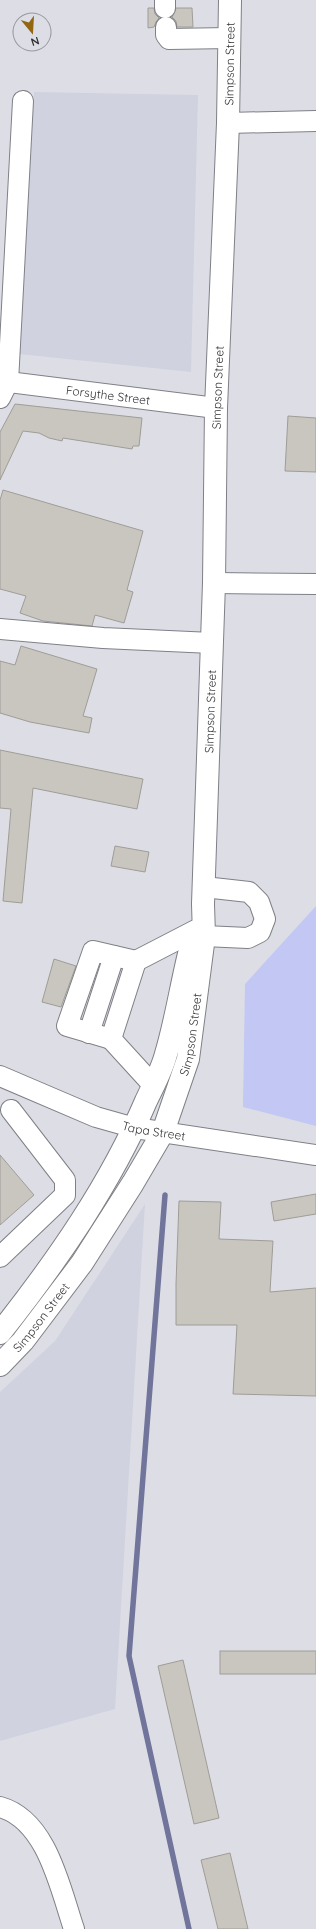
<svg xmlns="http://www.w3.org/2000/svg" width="316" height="1929" viewBox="0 0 316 1929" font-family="Quicksand,sans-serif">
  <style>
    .built { fill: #d0d2e0 }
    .green { fill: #c2c7f4 }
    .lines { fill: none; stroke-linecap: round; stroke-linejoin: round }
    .stream { stroke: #71749b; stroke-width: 5.5 }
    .building { fill: #c9c5bf; stroke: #a09c97 }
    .minor-casing { stroke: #7f8086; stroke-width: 22 }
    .major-casing { stroke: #7f8086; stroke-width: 24 }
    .minor { stroke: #fff; stroke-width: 20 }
    .major { stroke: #fff; stroke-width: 22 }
    .labels { text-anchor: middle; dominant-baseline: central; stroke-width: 3.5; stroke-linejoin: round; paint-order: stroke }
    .street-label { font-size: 12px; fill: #303133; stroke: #dddee5 }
  </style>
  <rect width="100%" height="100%" fill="#dddee5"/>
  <!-- built -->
  <g class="built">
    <path d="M34,92L198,95L191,372L19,354Z"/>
    <path d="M145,1204L115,1709L0,1741V1392L55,1341Z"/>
  </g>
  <!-- green -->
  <path class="green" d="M316,906V1126L243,1107L245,984Z"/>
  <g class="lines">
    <!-- stream -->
    <path class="stream" d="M165,1195L129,1656L189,1929"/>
  </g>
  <!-- building -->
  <g class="building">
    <path d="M148,8H154L155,14L159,18L156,22L154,27L148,28Z"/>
    <path d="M176,8H192L193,27H177L176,21L172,17Z"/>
    <path d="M15,404L142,418L139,446H133L132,449L63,438L62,441L49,438L39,433L23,431L0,480V432Z"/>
    <path d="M288,416L316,418V472L285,471Z"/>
    <path d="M3,490L143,531L127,590L133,592L124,623L95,615L92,626L43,621L20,613L26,596L0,589V500Z"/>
    <path d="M21,646L97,669L83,716L92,718L89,733L30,722L0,713V661L15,665Z"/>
    <path d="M0,750L143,779L137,809L33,788L22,903L3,901L11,809L0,808Z"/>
    <path d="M115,846L149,852L145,872L111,866Z"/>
    <path d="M54,959L76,966L61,1007L42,1002Z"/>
    <path d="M0,1155L34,1195L0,1225Z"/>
    <path d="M316,1194V1214L274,1221L271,1202Z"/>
    <path d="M179,1201L221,1202L219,1239L273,1241L270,1292L316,1288V1396L233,1394L237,1325H176V1284Z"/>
    <rect x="220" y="1651" width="96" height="23"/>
    <path d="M183,1660L219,1818L194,1824L158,1666Z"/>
    <path d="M230,1853L248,1929H218L201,1860Z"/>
  </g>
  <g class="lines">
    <defs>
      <g id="minor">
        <path d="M165,0V8"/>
        <path d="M166,27V35L169,39L229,38"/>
        <path d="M228,123L316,121"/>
        <path id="s1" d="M0,381L216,408"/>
        <path d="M0,398L8,382L23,101"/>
        <path d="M214,583L316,584"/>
        <path d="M0,629L103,638L212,643"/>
        <path d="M204,887L249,892L259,902L265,919L260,932L248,938L204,936"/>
        <path d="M89,1033L114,956"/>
        <path d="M111,1039L67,1026L93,951L136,961"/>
        <path id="s2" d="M0,1076L96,1117L135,1128L316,1155"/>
        <path d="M153,1085L111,1039L136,961L196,930"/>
        <path d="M0,1257L65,1195V1180L11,1110"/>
        <path d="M0,1807C47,1820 60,1888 74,1929"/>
      </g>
      <g id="major">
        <path d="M0,1333C57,1261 110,1185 146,1101C153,1086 162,1070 166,1054C177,1017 182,979 192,942"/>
        <path id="s3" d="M0,1365L23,1341L82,1263L133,1183L163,1132L188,1059L204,936L203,904L214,583L216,408L228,123L230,0"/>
      </g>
    </defs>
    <!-- minor casing -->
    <use href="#minor" class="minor-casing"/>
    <!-- major casing -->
    <use href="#major" class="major-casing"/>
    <!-- minor -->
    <use href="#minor" class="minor"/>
    <!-- major -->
    <use href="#major" class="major"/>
  </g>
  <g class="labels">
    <!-- street labels -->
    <g class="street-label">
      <text stroke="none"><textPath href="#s3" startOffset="1359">Simpson Street</textPath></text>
      <text stroke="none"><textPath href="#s3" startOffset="1035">Simpson Street</textPath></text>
      <text stroke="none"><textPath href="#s1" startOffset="109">Forsythe Street</textPath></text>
      <text stroke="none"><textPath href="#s3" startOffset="711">Simpson Street</textPath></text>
      <text stroke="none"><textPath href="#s3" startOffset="387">Simpson Street</textPath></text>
      <text stroke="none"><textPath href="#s2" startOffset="164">Tapa Street</textPath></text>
      <text stroke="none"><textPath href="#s3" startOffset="63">Simpson Street</textPath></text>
    </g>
  </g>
  <!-- north arrow -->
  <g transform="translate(32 32) rotate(162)"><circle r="19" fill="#dddee5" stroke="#98999e"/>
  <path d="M0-3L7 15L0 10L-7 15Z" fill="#936612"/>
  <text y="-6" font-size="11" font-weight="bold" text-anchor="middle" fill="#303133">N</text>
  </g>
</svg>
